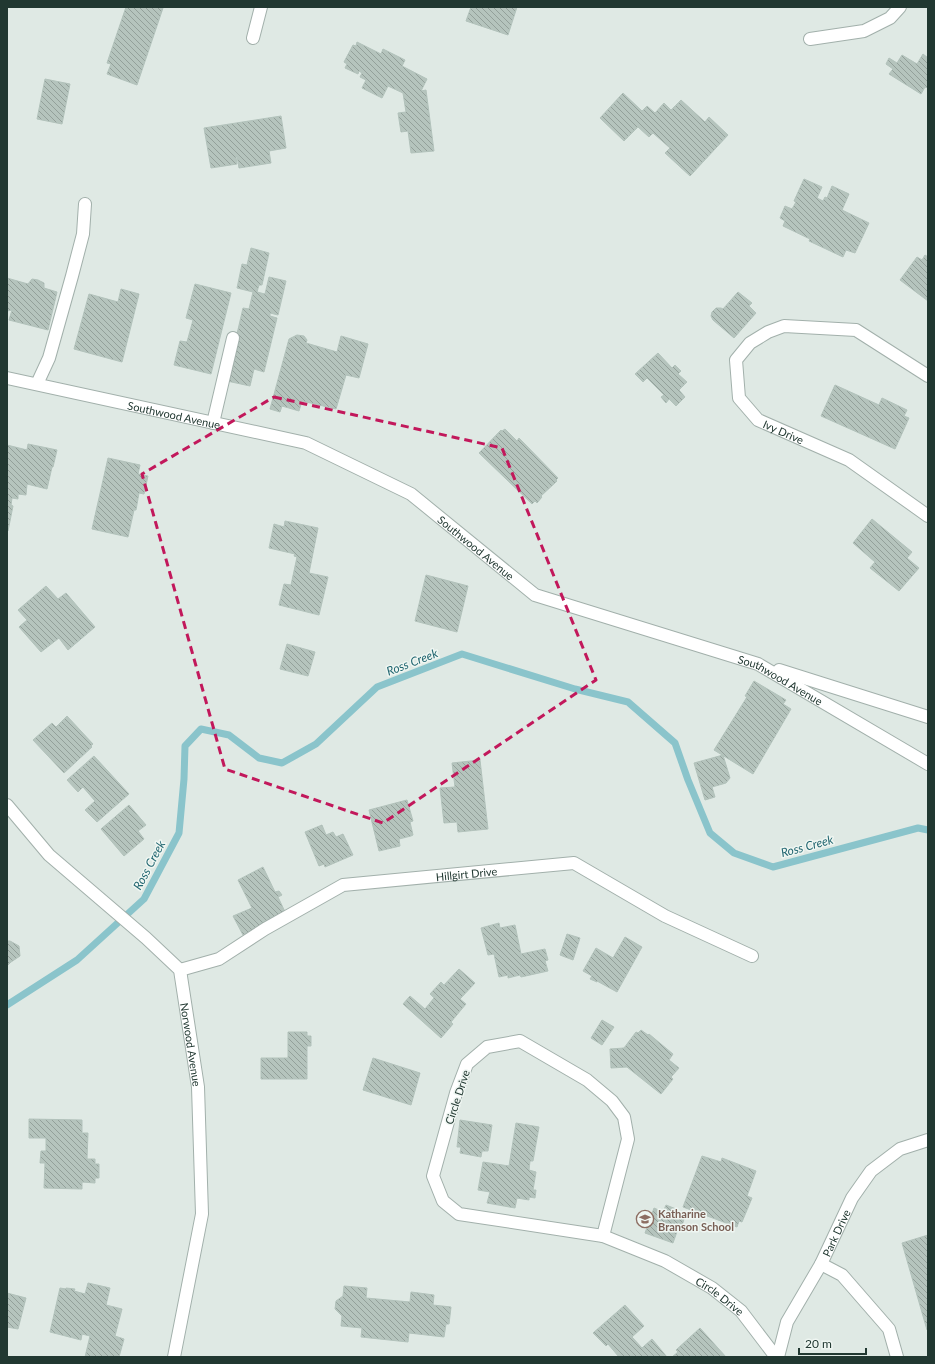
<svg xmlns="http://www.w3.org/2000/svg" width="935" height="1364" viewBox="0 0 935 1364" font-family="Lato,sans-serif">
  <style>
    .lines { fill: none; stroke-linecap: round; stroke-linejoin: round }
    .stream { stroke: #8ac4cb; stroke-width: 7 }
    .building { fill: url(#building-back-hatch); stroke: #b2c2bb }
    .service-casing { stroke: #a2b0ab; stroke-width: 14 }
    .minor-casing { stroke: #a2b0ab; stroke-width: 14 }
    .service { stroke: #fff; stroke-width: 12 }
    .minor { stroke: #fff; stroke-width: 12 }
    .marked { fill: none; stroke: #c2185b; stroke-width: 3; stroke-dasharray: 8 5; stroke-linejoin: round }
    .labels { text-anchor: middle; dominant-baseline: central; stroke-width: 3; stroke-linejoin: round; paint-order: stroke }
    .street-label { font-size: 11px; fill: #213831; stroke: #eff6f2 }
    .education-label { font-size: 11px; font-weight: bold; fill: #785e54; stroke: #eff6f2; text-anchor: start }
    .water-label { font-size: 12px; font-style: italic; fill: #20656f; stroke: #eff6f2 }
  </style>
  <defs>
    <pattern id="building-back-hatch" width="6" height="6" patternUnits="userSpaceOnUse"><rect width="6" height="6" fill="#b5c4bd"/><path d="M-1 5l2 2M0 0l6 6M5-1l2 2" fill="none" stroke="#93a09a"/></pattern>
  </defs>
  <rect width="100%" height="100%" fill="#dfe9e4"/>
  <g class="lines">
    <!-- stream -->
    <path class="stream" d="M7,1005L77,960L144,899L179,833L184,779L185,746L201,729L229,735L259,758L282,763L316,744L377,687L462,654L575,689L628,702L675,743L688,780L710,833L734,853L773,867L918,828L928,830"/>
  </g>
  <!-- building -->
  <g class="building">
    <path d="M126,7H160L163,8L137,85L107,74L111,64L107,63Z"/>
    <path d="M471,7H517L508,35L466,21Z"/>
    <path d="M357,42L381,54L383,49L405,60L402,66L427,79L421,91L426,90L434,151L411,153L408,131L401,132L398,113L406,112L403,93L388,86L382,98L362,88L366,80L360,77L362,73L359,71L358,74L345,68L347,64L344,62L353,45L356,46Z"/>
    <path d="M923,54L928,58V88L925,87L921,94L889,74L893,69L886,64L889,58L897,63L902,55L917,64Z"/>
    <path d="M45,79L70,84L62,124L37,119Z"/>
    <path d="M623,93L642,111L647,106L655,113L664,103L671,110L681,100L705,122L709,117L728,135L690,176L665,153L670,148L653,133L649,137L638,127L624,141L600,118Z"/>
    <path d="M281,116L286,148L269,151L271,163L239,168L237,156L236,157L237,164L211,168L204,128Z"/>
    <path d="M804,179L822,187L817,198L823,201L825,197L827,198L832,186L849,194L842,210L869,223L855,253L846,250L843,257L809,241L810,239L783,226L785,221L780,218L785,206L792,209L796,202L794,201Z"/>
    <path d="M251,248L269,253L262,285H259L257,292L265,294L269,277L286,281L278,315L270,313V316L277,318L264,372L254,369L250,386L227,381L230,364L243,308L249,309L253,292L237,288L242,264L247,265Z"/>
    <path d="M925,255L928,257V301L900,280L917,257L922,260Z"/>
    <path d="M7,278L28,284L32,279L38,280L44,283V288L57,292L48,330L9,320L12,310L7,311Z"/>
    <path d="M195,284L231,293L211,374L174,365L180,341L187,342L193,320L186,318Z"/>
    <path d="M121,289L139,294L122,362L74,349L89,294L118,302Z"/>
    <path d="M738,292L752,303L749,306L756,313L734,338L713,320L711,316L712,312L716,308H721L723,309Z"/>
    <path d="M297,335L304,336L307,340L306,343L337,352L341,336L368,344L359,378L346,375L336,409L302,401L299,411L282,406L280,412L270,409L289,339Z"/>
    <path d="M658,353L672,368L675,365L681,371L678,374L687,382L679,390L685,397L676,406L669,399L666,403L661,397L664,395L647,378L643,382L635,374Z"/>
    <path d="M835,385L879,405L882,398L907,410L904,416L909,418L895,449L821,416Z"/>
    <path d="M505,429L517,441L519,438L558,478L556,480L557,481L541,496L542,497L537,503L535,501L532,504L479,453L501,430L502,431Z"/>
    <path d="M28,444L57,450L53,467H52L47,489L27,484L26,495L18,494V499L12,498L11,505L13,506L8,531H7V445L27,450Z"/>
    <path d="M108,458L140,465L138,474L148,476L144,494L139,493L136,510H134L128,537L92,529Z"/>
    <path d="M872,519L912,552L907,558L919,568L899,591L870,568L875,562L853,543Z"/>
    <path d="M285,521L318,528L309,573L328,577L319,615L279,605L284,584L291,585L297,557L294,556L295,554L269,548L274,524L284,527Z"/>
    <path d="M426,575L468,586L457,632L415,621Z"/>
    <path d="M46,586L58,599L66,593L95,627L68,650L59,638L41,652L19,627L27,620L18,610Z"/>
    <path d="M287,644L315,652L308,676L280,669Z"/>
    <path d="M754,681L786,700L783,704L791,709L753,774L714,750L747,697L745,696Z"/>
    <path d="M67,716L93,744L91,746L92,747L64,773L33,740L52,723L56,727Z"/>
    <path d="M723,755L730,778L726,783L712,787L715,797L705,800L694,763Z"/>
    <path d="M94,756L129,794L97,822L85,810L95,801L83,787L78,792L67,780Z"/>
    <path d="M480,760L488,829L458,832L457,822L444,823L440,788L455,787L452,763Z"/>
    <path d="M407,800L413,821L410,822L413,835L411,836L399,839L400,846L379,851L369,810Z"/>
    <path d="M129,805L146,825L138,831L144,839L124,856L101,829Z"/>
    <path d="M322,825L326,835L333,832L336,837L343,834L353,855L325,867L324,864L319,866L305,832Z"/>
    <path d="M263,867L275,892L279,891L282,895L278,897L286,914L243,935L233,916L252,908L238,880Z"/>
    <path d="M499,923L500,928L515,925L521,954L545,949L548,960L545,961L548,971L521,977L520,975L508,978V975L499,977L494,954L488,955L481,928Z"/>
    <path d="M567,934L580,938L573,960L560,955Z"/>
    <path d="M625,937L642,947L617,992L597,981V982L590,979L592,976L583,971L596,948L613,958Z"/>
    <path d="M7,941H10L19,946L20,956L11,962L7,966Z"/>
    <path d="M459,969L475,983L460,999L466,1004L451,1022L453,1024L441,1038L403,1004L410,996L425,1009L434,998L430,994L441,982L444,985Z"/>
    <path d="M602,1020L614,1027L602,1045L591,1038Z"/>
    <path d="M641,1030L648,1035L649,1034L673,1054L669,1060L679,1068L671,1077L673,1079L661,1094L627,1067L611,1068L610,1049L624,1048L636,1032L638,1033Z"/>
    <path d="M288,1032H307V1036H311V1046H307V1079H261V1058H288Z"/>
    <path d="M373,1058L420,1073L411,1105L363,1090Z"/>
    <path d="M29,1119L82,1120V1133H88L87,1159H95V1164H99V1178H95V1183L82,1182V1189L44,1188L45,1163H40L41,1151H46V1138H29Z"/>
    <path d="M460,1120L492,1125L488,1151H482L481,1157L460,1153L461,1147H457Z"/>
    <path d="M516,1123L539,1127L533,1161H530L529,1170L536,1172L533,1190H536L535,1198L529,1197V1200L517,1198L515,1208L487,1203L490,1192L478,1190L483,1162L509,1166Z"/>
    <path d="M702,1156L721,1162L722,1158L756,1171L747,1196L752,1198L742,1222L739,1221L737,1227L683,1207Z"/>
    <path d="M666,1205L676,1209L674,1215L684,1219L682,1226H679L673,1243L645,1233L654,1208L663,1212Z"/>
    <path d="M928,1235V1330H927L902,1243Z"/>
    <path d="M88,1283L110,1288L106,1305L122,1309L115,1336L124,1339L119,1357H85L90,1336L82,1334L81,1340L50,1332L60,1288L66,1289V1288L75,1289L74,1291L85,1294Z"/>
    <path d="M344,1286L367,1288L366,1298L410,1302L411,1292L434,1295L433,1305L451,1307L449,1324H446L444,1337L409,1333L408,1342L361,1337L362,1328L341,1326L342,1316L335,1309L336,1301L343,1296Z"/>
    <path d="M7,1293L26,1298L18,1329L7,1327Z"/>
    <path d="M625,1305L644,1326L632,1337L642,1348L652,1339L667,1357H619L608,1344L606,1346L593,1333Z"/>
    <path d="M700,1328L726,1357H672L678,1352L676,1350Z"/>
  </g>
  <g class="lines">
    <defs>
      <g id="service">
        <path d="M37,384L49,358L72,276L83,234L85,204"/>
        <path d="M213,423L233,338"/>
        <path d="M821,1264L842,1275L889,1329L897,1357"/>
      </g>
      <g id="minor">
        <path d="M253,38L261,7"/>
        <path d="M810,39L864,31L890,18L900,7"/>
        <path id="s1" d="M928,376L856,330L784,326L768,332L750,343L736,360L739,398L758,420L849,460L928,516"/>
        <path id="s2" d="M7,378L306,443L411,494L535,595L758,664L928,764"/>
        <path d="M779,670L928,717"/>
        <path id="s3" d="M7,805L49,855L146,938L180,970L198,1087L202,1214L174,1357"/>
        <path id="s4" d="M180,970L219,959L265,929L343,885L574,863L665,916L752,956"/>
        <path d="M520,1041L587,1080L612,1101L624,1117L628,1139L603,1236L459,1214L443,1201L433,1176L456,1093L467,1064L487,1047Z"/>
        <path id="s5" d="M603,1236L665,1261L712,1288L741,1311L776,1357"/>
        <path id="s6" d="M778,1357L787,1322L821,1264L852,1198L871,1171L900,1149L928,1140"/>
      </g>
    </defs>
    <!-- service casing -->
    <use href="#service" class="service-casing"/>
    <!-- minor casing -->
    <use href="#minor" class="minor-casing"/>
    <!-- service -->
    <use href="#service" class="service"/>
    <!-- minor -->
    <use href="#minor" class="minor"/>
  </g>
  <!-- marked area -->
  <path class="marked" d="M274,397L502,448L596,680L383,823L225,769L142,474Z"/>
  <!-- icons -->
  <defs>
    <symbol id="school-ring" viewBox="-11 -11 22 22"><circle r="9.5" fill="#eff6f2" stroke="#8d6e63" stroke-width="1.5"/><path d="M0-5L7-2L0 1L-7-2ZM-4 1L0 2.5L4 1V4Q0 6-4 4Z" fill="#8d6e63"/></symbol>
  </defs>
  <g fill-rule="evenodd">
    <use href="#school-ring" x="635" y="1209" width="20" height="20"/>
  </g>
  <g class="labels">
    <!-- street labels -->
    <g class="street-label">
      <text stroke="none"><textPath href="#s2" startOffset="171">Southwood Avenue</textPath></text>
      <text stroke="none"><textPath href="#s1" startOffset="313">Ivy Drive</textPath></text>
      <text stroke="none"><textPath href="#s2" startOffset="507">Southwood Avenue</textPath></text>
      <text stroke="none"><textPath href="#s2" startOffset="843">Southwood Avenue</textPath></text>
      <text stroke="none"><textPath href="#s4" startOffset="309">Hillgirt Drive</textPath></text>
      <text stroke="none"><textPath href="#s3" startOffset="315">Norwood Avenue</textPath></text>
      <text transform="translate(457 1097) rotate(-72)">Circle Drive</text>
      <text stroke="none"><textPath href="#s6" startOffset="138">Park Drive</textPath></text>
      <text stroke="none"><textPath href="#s5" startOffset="132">Circle Drive</textPath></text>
    </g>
    <!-- education labels -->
    <g class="education-label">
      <text x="658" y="1213">Katharine<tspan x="658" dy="13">Branson School</tspan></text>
    </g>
    <!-- water labels -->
    <g class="water-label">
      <text transform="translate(412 662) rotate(-21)">Ross Creek</text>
      <text transform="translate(807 846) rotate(-15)">Ross Creek</text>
      <text transform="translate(149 865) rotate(-62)">Ross Creek</text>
    </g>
  </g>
  <!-- border -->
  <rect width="935" height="1364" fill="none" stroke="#213831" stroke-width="16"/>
  <!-- scale -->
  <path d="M799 1348v6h67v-6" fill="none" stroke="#213831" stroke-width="2"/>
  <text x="805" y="1348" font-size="12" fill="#213831" stroke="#eff6f2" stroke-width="3" paint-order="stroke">20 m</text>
</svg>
